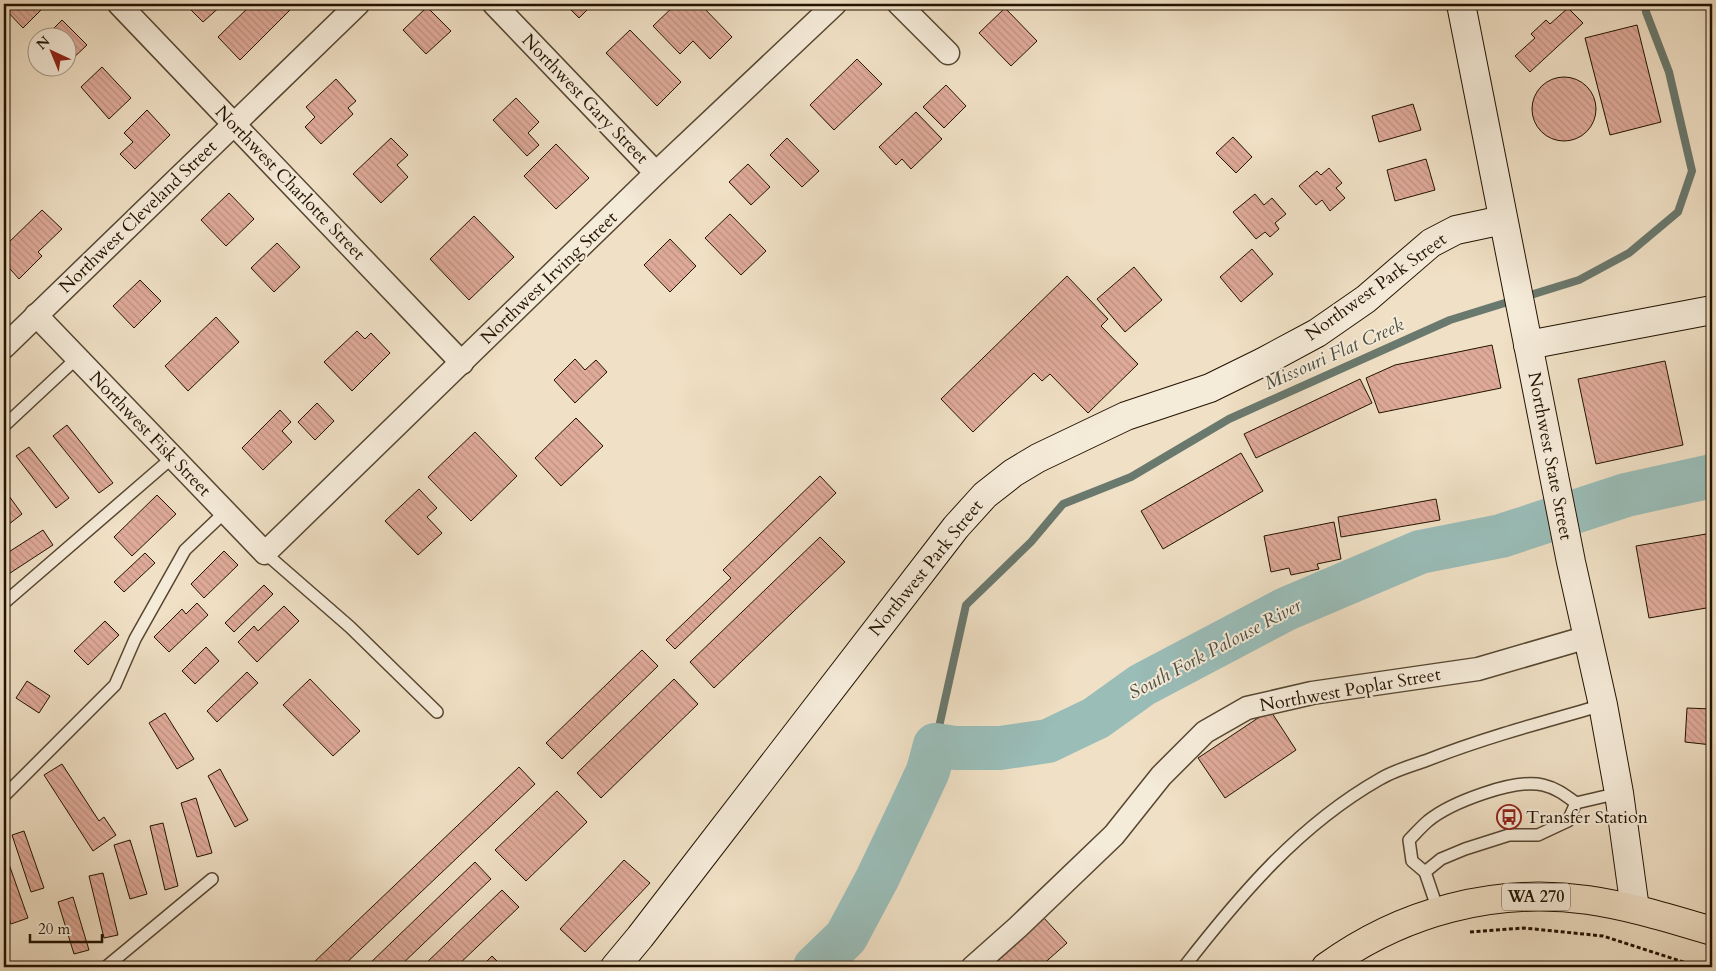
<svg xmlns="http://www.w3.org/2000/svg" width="1716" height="971" viewBox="0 0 1716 971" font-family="Cardo,serif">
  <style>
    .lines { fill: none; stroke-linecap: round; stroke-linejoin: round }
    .stream { stroke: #6a796e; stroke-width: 8 }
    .river { stroke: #9abdb8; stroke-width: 44 }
    .building { fill: url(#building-back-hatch); stroke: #221300 }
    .lane-casing { stroke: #564631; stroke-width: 14 }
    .street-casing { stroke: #564631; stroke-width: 25 }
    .secondary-casing { stroke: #221300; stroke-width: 30 }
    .primary-casing { stroke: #221300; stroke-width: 30 }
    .path { stroke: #221300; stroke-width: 3; stroke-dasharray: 4 2.5; stroke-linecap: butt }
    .lane { stroke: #f5ebd9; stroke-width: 11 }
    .street { stroke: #f5ebd9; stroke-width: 22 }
    .secondary { stroke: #f5ebd9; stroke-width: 28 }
    .primary { stroke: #f0e0c5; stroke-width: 28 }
    .labels { text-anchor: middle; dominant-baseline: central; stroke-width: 4; stroke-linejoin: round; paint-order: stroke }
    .shield { fill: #f5ebd9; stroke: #615441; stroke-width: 1 }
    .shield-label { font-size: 16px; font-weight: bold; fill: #221300 }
    .street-label { font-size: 18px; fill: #221300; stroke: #f5ebd9 }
    .poi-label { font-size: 18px; fill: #221300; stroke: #f5ebd9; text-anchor: start }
    .water-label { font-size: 19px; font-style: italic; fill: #4c4e40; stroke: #f5ebd9 }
  </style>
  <defs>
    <pattern id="building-back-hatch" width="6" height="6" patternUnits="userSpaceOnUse" patternTransform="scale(1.25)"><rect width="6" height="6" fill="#dfaa99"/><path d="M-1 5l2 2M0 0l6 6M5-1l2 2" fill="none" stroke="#bf9182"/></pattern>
  </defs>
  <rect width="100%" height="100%" fill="#f0e0c5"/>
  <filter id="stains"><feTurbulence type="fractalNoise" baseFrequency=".004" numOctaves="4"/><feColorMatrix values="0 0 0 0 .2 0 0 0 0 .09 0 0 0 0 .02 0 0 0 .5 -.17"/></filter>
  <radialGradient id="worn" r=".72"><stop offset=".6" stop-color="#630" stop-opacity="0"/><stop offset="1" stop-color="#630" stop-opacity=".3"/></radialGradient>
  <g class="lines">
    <!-- stream -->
    <path class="stream" d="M935,745L966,605L1031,542L1063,504L1131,477L1229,419L1450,320L1579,280L1629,253L1678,212L1692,171L1669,72L1646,12L1645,4"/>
    <!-- river -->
    <path class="river" d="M815,967L846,937L877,879L909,812L928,771L935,745L956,748H1000L1048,741L1096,718L1142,685L1286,609L1420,552L1501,536L1626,495L1712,476"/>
  </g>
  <!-- building -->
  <g class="building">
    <path d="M4,4H44L46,5L23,28L4,8Z"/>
    <path d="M185,4H223L203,22Z"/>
    <path d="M252,4H296L240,60L218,37Z"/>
    <path d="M565,4H593L579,18Z"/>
    <path d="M676,4H700L732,37L710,59L693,41L680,54L653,26Z"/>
    <path d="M427,7L451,31L426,54L403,30Z"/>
    <path d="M1005,8L1037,41L1011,66L979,33Z"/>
    <path d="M1568,8L1583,23L1530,72L1515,56L1535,38L1531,34L1546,20L1550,24Z"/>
    <path d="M62,20L87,45L68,63V38H44Z"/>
    <path d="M1637,25L1661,122L1610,135L1585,38Z"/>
    <path d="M630,30L681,82L657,106L606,53Z"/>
    <path d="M857,59L882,84L834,130L810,105Z"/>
    <path d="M102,67L131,98L109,119L81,87Z"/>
    <circle cx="1564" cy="109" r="32"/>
    <path d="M336,79L356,101L348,108L353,114L321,144L305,127L315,117L306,107Z"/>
    <path d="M946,85L966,106L944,128L923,107Z"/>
    <path d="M516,98L539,122L528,133L539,145L527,156L493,120Z"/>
    <path d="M1413,104L1421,130L1379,142L1372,116Z"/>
    <path d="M147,110L170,135L135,169L120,154L133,142L124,133Z"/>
    <path d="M916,112L942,139L911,169L902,159L896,165L879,147Z"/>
    <path d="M1233,137L1252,157L1236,173L1216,153Z"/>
    <path d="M391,138L408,155L397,165L408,177L381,203L353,174Z"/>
    <path d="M787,138L819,171L802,187L770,155Z"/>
    <path d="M556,144L589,178L556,209L524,176Z"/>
    <path d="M1426,159L1435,190L1395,201L1387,170Z"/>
    <path d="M748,164L770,187L751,205L729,182Z"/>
    <path d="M1329,168L1342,183L1336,188L1345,198L1330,211L1322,200L1316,205L1299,186L1317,171L1321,175Z"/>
    <path d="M229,193L254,219L226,246L201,220Z"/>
    <path d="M1255,194L1264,205L1272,198L1286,214L1275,223L1279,229L1270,237L1265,232L1256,239L1233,212Z"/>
    <path d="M42,210L62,229L38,252L42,256L19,279L4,262V247Z"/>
    <path d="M730,214L766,251L741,275L705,238Z"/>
    <path d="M474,216L514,257L469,300L430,259Z"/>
    <path d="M670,239L696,266L670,292L644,265Z"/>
    <path d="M277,243L300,267L274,292L251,268Z"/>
    <path d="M1252,249L1273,274L1241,302L1220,277Z"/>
    <path d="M1134,267L1162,300L1125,332L1097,299Z"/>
    <path d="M1067,276L1108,319L1101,326L1138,364L1088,413L1050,374L1042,381L1034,373L973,432L941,399Z"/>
    <path d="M140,280L161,301L134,328L113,306Z"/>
    <path d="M216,317L239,342L188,391L165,366Z"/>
    <path d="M357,331L365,339L371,333L390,353L352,391L324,362Z"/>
    <path d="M1492,345L1501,388L1379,413L1366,378L1395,365Z"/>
    <path d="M575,359L585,370L596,360L607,372L575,403L554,380Z"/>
    <path d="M1665,361L1683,445L1596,464L1578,379Z"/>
    <path d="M1360,379L1372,403L1256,458L1244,434Z"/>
    <path d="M317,403L334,421L315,440L298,422Z"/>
    <path d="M280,410L291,422L282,431L292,442L263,470L242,448Z"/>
    <path d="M576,418L603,446L561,486L535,458Z"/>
    <path d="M67,425L113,483L99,493L53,436Z"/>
    <path d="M475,432L517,476L471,521L428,477Z"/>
    <path d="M29,447L69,498L56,508L16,456Z"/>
    <path d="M1241,453L1263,491L1163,549L1141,511Z"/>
    <path d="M820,476L836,493L675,649L666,640L731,578L723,570Z"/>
    <path d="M4,489L22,514L4,528Z"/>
    <path d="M419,489L437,508L427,517L442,533L418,555L385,521Z"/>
    <path d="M157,495L176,514L132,556L114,537Z"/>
    <path d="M1436,499L1440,520L1341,537L1338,517Z"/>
    <path d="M1334,522L1341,559L1317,564L1319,569L1291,575L1289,568L1271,572L1264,536Z"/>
    <path d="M43,530L53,545L4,577V555Z"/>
    <path d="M1712,533V607L1649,618L1636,546Z"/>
    <path d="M820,537L845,562L714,688L690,662Z"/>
    <path d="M224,551L238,565L204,598L191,584Z"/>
    <path d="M145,553L155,563L124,592L114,582Z"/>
    <path d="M264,585L273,594L234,632L225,623Z"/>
    <path d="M197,603L208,615L169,652L154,637L182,609L186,614Z"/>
    <path d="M284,606L299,621L257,662L238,642L254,626L258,631Z"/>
    <path d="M105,621L119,635L88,665L74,651Z"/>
    <path d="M206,647L219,661L195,684L182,671Z"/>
    <path d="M642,650L658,666L562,759L546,743Z"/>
    <path d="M247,672L258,683L217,722L207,711Z"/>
    <path d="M310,679L360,731L333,756L283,705Z"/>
    <path d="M674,679L698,704L601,798L577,773Z"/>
    <path d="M27,681L50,696L39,713L16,698Z"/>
    <path d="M1687,708L1712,709V745L1685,742Z"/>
    <path d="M1270,710L1296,750L1225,798L1198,758Z"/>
    <path d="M165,713L194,759L177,769L149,723Z"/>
    <path d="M62,764L99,821L104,817L116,835L93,851L44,775Z"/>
    <path d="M519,767L535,784L342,967H313L311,965Z"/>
    <path d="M220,769L248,820L235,827L208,776Z"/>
    <path d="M557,791L587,822L526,881L495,850Z"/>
    <path d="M196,798L212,853L197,857L181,803Z"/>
    <path d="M163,823L178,886L165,890L150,826Z"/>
    <path d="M24,831L44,888L31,892L12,835Z"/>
    <path d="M130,840L147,894L130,899L114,845Z"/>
    <path d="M4,850L28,918L11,924L4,903Z"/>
    <path d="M624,860L650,883L585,952L560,929Z"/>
    <path d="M475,862L491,879L399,967H366Z"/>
    <path d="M103,873L118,935L104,938L89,876Z"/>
    <path d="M502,890L519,907L456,967H422Z"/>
    <path d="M73,897L89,950L74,954L58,902Z"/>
    <path d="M1043,917L1067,943L1040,967H986Z"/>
    <path d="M492,956L503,967H481Z"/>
  </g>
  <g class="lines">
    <defs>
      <g id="lane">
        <path d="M4,426L77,358"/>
        <path d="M265,553L350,627L437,712"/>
        <path d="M4,603L173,457"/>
        <path d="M4,796L115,685L135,639L185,550L225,512"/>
        <path d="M1425,872L1441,859L1465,849L1509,835H1538L1555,827L1568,821L1576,803"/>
        <path d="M1438,910L1425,872L1412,861L1409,840C1415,834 1421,827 1428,821C1450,803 1514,778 1543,785C1556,788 1565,795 1576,803L1619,793"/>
        <path d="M106,967L212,879"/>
        <path d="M1184,967C1240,895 1299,825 1380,779C1393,771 1410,766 1425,761C1483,738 1543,722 1603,705"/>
      </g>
      <g id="street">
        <path d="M119,4L462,363"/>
        <path d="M494,4L656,173"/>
        <path d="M899,4L948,53"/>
        <path d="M36,315L265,553L656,173L835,4"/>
        <path d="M4,347L358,4"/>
        <path d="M973,967L1018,927L1114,835L1161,776L1205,732L1247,708L1312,693L1478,669L1588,637"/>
      </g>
      <g id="secondary">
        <path d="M1461,4L1571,562L1603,705L1619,793L1635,909"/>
        <path d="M1528,345L1712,310"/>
        <path d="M615,967L640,937L956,527L985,495L1013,473L1038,458L1126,416L1210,388L1263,362L1317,333L1366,299L1431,243L1456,230L1503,220"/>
      </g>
      <path id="primary" d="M1326,967C1402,912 1494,887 1588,900C1630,906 1671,919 1712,931"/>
    </defs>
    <!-- lane casing -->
    <use href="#lane" class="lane-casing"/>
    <!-- street casing -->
    <use href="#street" class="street-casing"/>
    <!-- secondary casing -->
    <use href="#secondary" class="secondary-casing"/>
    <!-- primary casing -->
    <use href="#primary" class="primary-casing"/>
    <!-- path -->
    <path class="path" d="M1470,932L1524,928L1603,936L1699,967"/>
    <!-- lane -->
    <use href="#lane" class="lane"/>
    <!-- street -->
    <use href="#street" class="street"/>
    <!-- secondary -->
    <use href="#secondary" class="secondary"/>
    <!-- primary -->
    <use href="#primary" class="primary"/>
  </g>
  <!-- icons -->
  <defs>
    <symbol id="bus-ring" viewBox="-11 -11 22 22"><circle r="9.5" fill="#f5ebd9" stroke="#8f2418" stroke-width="1.5"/><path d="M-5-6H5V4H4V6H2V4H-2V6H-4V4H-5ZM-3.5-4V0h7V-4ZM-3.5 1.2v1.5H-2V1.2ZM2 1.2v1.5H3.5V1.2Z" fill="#8f2418"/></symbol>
  </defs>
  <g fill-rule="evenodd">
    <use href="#bus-ring" x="1495" y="803" width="28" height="28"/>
  </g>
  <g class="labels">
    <!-- shield labels -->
    <rect class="shield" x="1502" y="883.5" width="68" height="27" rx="4"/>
    <g class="shield-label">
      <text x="1536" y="897">WA 270</text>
    </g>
    <!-- street labels -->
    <g class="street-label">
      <text transform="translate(585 99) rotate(46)">Northwest Gary Street</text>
      <text transform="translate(290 183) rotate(46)">Northwest Charlotte Street</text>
      <text transform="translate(138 217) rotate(-44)">Northwest Cleveland Street</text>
      <text transform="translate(549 278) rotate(-44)">Northwest Irving Street</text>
      <text transform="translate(1376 287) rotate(-36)">Northwest Park Street</text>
      <text transform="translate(150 434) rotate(46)">Northwest Fisk Street</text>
      <text transform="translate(1550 456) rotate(79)">Northwest State Street</text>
      <text transform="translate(926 568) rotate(-51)">Northwest Park Street</text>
      <text transform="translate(1350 690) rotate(-10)">Northwest Poplar Street</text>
    </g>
    <!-- poi labels -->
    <g class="poi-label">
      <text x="1526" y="817">Transfer Station</text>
    </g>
    <!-- water labels -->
    <g class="water-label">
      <text transform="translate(1334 354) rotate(-24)">Missouri Flat Creek</text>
      <text transform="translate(1215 649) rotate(-28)">South Fork Palouse River</text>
    </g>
  </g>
  <!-- margin -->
  <rect width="1716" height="971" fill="none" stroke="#f0e0c5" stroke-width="20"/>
  <rect x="5" y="5" width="1706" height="961" fill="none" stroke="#221300" stroke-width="2.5"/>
  <rect x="10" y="10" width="1696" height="951" fill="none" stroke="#221300"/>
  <!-- north arrow -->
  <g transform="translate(52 52) rotate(316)"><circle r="24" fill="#f5ebd9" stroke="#a19582"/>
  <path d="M0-4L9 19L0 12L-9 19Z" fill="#8f2418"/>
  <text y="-8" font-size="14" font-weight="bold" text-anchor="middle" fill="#221300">N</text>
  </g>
  <!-- scale -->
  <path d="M30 934v8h72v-8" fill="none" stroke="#221300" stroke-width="2.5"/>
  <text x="38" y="934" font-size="15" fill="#221300" stroke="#f5ebd9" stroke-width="4" paint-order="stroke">20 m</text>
  <rect width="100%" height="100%" filter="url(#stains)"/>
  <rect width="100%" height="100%" fill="url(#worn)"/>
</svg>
